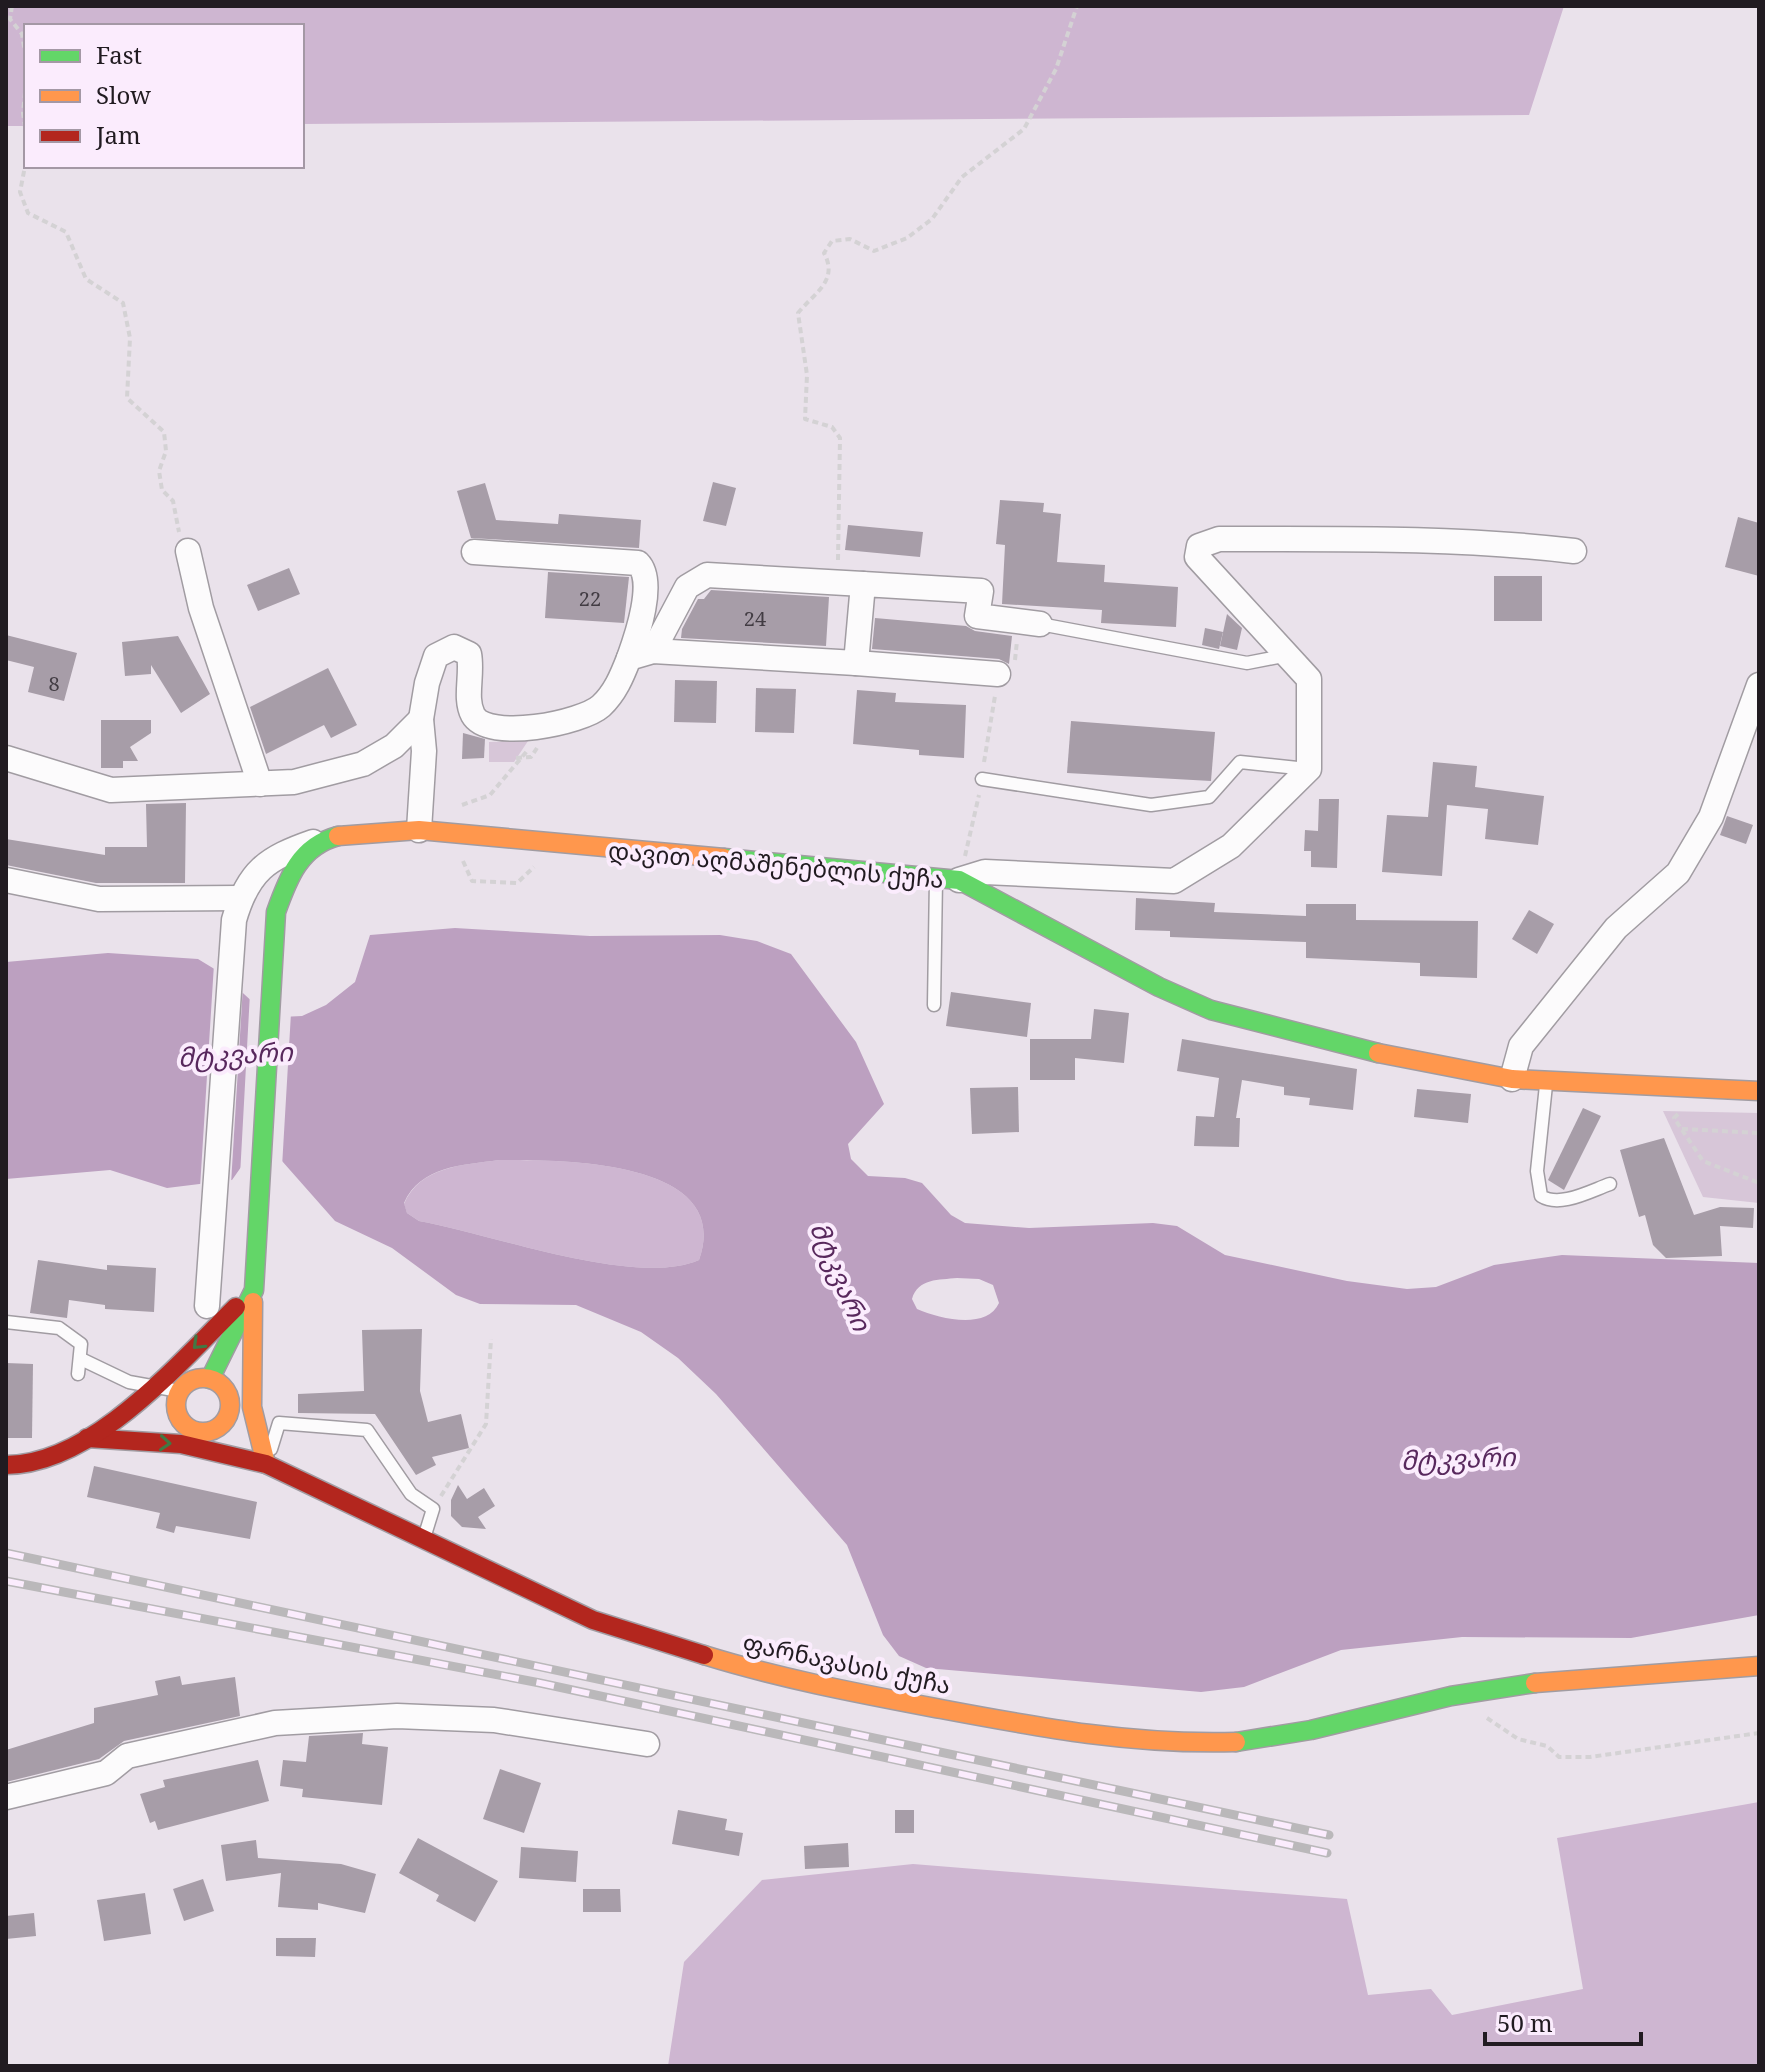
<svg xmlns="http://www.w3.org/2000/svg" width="1765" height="2072" viewBox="0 0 1765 2072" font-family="'Noto Serif','Noto Sans Georgian',serif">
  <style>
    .green { fill: #d7c6d8 }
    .forest { fill: #ceb6d1 }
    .water { fill: #bca0c0; fill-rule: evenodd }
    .pier { fill: #eae2eb }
    .building { fill: #a79da8 }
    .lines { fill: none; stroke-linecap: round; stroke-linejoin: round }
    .lane-casing { stroke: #a19ca2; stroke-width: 15 }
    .street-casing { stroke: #a19ca2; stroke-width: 27 }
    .fast-casing { stroke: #a19ca2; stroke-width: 21 }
    .slow-casing { stroke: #a19ca2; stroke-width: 21 }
    .jam-casing { stroke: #a19ca2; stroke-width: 21 }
    .path { stroke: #d4d2d4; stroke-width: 4; stroke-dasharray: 6 4; stroke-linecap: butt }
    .lane { stroke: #fcfbfc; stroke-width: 12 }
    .street { stroke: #fcfbfc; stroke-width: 24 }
    .fast { stroke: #63d668; stroke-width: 18 }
    .slow { stroke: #ff974d; stroke-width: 18 }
    .jam { stroke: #b3261e; stroke-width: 18 }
    .rail-casing { stroke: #bab8ba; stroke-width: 9 }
    .rail { stroke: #fbecfd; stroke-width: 6; stroke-dasharray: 18; stroke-linecap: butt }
    .oneway { stroke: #427844 }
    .labels { text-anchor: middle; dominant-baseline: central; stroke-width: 8; stroke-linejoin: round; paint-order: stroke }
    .number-label { font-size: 20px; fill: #423c43 }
    .street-label { font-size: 24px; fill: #211b21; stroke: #fbecfd }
    .water-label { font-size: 26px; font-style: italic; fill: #58285d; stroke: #fbecfd }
  </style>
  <rect width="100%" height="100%" fill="#eae2eb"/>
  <!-- green -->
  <g class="green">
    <path d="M528,741L514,762H489V742Z"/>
    <path d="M1663,1111L1759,1113V1203L1703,1197Z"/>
  </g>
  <!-- forest -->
  <g class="forest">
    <path d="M6,6H1564L1529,115L302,124V26H26V126H6Z"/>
    <path d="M499,1160C557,1160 735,1158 699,1260C635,1288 489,1233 419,1221L407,1213L404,1204C420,1166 463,1165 499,1160Z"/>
    <path d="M1759,1802V2066H668L684,1962L762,1880L913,1864L1347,1899L1368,1995L1431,1989L1452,2015L1583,1989L1557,1838Z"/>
  </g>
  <!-- water -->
  <path class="water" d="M455,928L590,936L720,935L757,941L791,954L856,1042L884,1104L848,1144L851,1159L868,1176L905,1178L922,1183L951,1215L965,1223L1029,1228L1153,1223L1177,1226L1225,1255L1347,1281L1407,1289L1436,1287L1494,1265L1562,1255L1759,1263V1615L1631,1638L1462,1637L1341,1650L1244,1687L1201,1692L926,1668L899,1656L883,1635L847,1545L716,1394L678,1358L641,1332L576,1305L480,1304L456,1295L392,1248L335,1221L282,1161L246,1160L232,1180L167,1188L110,1170L6,1179V962L108,953L198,959L221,973L257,1006L281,1017L302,1016L326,1005L355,982L370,935ZM499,1160C557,1160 735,1158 699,1260C635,1288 489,1233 419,1221L407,1213L404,1203C420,1166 463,1165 499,1160ZM957,1278L979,1279L993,1285L999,1303C987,1330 940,1319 917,1309L912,1299C918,1278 939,1280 957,1278Z"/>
  <!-- pier -->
  <g class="pier">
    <path d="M214,964L243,986L231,1184L200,1188Z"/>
    <path d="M250,993L259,1002L282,1013H291L282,1167L248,1164L240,1176Z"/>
  </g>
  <!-- building -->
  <g class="building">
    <path d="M713,482L736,488L726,526L703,521Z"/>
    <path d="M485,483L496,520L558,524L559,514L641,520L639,548L471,538L457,491Z"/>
    <path d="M1000,500L1044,503L1043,512L1061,514L1057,562L1105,565L1104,582L1178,587L1176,627L1101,623L1102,610L1002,604L1005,545L996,544Z"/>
    <path d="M1738,517L1759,523V576L1725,567Z"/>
    <path d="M848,525L923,532L920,557L845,550Z"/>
    <path d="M289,568L300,594L258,611L247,585Z"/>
    <path d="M548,572L629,577L624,623L545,618Z"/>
    <rect x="1494" y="576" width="48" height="45"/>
    <path d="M711,590L829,597L826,646L681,638L682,629L698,599H704Z"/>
    <path d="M1227,614L1242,628L1237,650L1220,646Z"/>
    <path d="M875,618L966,626L975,631L1012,636L1009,664L999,659L872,649Z"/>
    <path d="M1205,628L1223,632L1219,649L1202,645Z"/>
    <path d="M6,635L77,653L64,701L28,692L34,667L6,660Z"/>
    <path d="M178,636L210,694L181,713L151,665V674L125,676L122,642Z"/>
    <path d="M328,668L357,725L331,738L324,725L266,754L250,707Z"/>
    <path d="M675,680L717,681L716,723L674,722Z"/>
    <path d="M756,688L796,689L794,733L755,732Z"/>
    <path d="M857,690L896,693L895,702L966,705L964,758L919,755V750L853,744Z"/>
    <path d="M101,720H151V733L130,747L138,761H123V768H101Z"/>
    <path d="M1071,721L1215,732L1211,781L1067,773Z"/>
    <path d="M463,733L485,739L484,758L462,759Z"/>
    <path d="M1433,762L1477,766L1475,787L1544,796L1538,845L1485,839L1488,809L1447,805L1442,876L1382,872L1387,815L1428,817Z"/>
    <path d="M1319,799H1339L1337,868L1311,867V851H1304L1305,830L1318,831Z"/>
    <path d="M186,803L185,883H96L6,865V839L105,855V847H147L146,804Z"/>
    <path d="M1727,816L1753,825L1746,844L1720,835Z"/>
    <path d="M1136,898L1215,903L1214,912L1306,916V904H1356V920L1478,921L1477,978L1420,976V963L1306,958V942L1170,937V931L1135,930Z"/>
    <path d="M1529,910L1554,924L1537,954L1512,939Z"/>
    <path d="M951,992L1031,1003L1027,1037L946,1026Z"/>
    <path d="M1094,1009L1129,1013L1124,1063L1075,1058V1080H1030V1039H1091Z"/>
    <path d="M1182,1039L1357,1069L1353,1110L1309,1105L1310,1098L1284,1095V1087L1242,1080L1236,1118H1240L1239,1147L1194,1146L1196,1116L1214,1117L1219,1078L1177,1071Z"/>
    <path d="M1018,1087L1019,1132L972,1134L970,1088Z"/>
    <path d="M1417,1089L1471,1094L1468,1123L1414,1117Z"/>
    <path d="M1583,1108L1601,1116L1564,1190L1548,1180Z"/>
    <path d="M1664,1138L1694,1215L1720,1207L1754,1208L1753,1228L1720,1226L1722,1256L1666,1258L1653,1245L1645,1215L1639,1217L1620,1150Z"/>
    <path d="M38,1260L107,1270V1265L156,1268L154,1312L105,1309V1305L69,1300L67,1318L30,1313Z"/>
    <path d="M422,1329L420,1391L428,1422L461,1414L469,1448L432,1457L436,1465L416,1475L375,1414L298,1413V1394L364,1391L362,1330Z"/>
    <path d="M6,1363L33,1364L32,1438H6Z"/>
    <path d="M94,1466L257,1502L250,1539L176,1526L174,1533L156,1528L160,1513L87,1497Z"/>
    <path d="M458,1485L467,1499L484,1488L495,1506L478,1517L486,1529L462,1527L451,1516V1500Z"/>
    <path d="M180,1676L182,1685L235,1677L240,1716L124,1741L99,1759L6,1782V1750L94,1723V1708L158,1695L155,1681Z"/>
    <path d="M363,1733L362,1744L388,1747L382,1805L302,1797L303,1789L280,1786L283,1760L306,1762L309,1736Z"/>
    <path d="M258,1760L269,1801L158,1830L155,1821L150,1823L140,1794L165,1787L163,1780Z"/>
    <path d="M500,1769L541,1783L524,1833L483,1819Z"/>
    <path d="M678,1810L727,1819L725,1830L743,1833L739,1856L672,1844Z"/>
    <rect x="895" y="1810" width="19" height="23"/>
    <path d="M418,1838L498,1881L475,1922L436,1901L439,1895L399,1873Z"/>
    <path d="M256,1840L258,1858L341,1864L376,1874L365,1913L318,1903V1910L278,1907L281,1873L226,1881L221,1845Z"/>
    <path d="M848,1843L849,1867L805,1869L804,1846Z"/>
    <path d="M521,1847L578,1851L576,1882L519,1878Z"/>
    <path d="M203,1879L214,1911L184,1921L173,1889Z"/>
    <path d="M583,1889H620L621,1912H583Z"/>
    <path d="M145,1893L151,1934L104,1941L97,1900Z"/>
    <path d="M34,1913L36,1936L6,1939V1916Z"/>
    <path d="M276,1938H316L315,1957L276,1956Z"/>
  </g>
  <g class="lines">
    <defs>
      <g id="lane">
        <path d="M1040,624L1247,663L1288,655"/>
        <path d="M982,779L1151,805L1209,797L1240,762L1307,769"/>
        <path d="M934,1005L936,879"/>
        <path d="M1546,1085L1537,1171L1541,1196C1560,1208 1590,1191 1610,1184"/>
        <path d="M6,1322L59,1328L81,1344L78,1374"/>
        <path d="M81,1359L129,1382L179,1391"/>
        <path d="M271,1449L279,1423L367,1430L411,1494L433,1509L424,1538"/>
      </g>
      <g id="street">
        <path d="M188,551L201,608L260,784"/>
        <path d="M474,552L638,563C656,581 637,636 629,658"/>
        <path d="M653,651L687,587L707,575L863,584"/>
        <path d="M856,663L998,674"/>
        <path d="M6,758L111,790L294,782L363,764L394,746L421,719"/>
        <path d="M419,830L424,751L421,719L427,683L436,656L454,647L469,654C473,674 464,698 473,715C488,742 582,723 601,706C615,693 622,676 629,658L653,651L856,663L863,584L981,591L977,616L1040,624"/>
        <path d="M6,880L99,899L240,898"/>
        <path d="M959,880L985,872L1174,881L1231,846L1309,769V679L1197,557L1199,546L1219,539C1338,539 1456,537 1574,551"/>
        <path d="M1512,1079L1521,1046L1616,928L1678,873L1711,817L1759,685"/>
        <path d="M207,1306L234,920C248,871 267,858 313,842"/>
        <path d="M6,1797L106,1773L127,1756L275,1723L397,1716L494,1720L647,1744"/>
      </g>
      <g id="fast">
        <path d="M724,858L959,880L1159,987L1211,1010L1378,1053"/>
        <path d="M210,1379L254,1290L276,912C288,878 300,846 338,836"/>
        <path d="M1236,1742L1311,1730L1451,1696L1535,1683"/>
      </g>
      <g id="slow">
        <path d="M338,836L419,830L724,858"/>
        <path d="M1378,1053L1512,1079L1759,1091"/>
        <path d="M253,1302L252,1407L266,1464"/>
        <circle cx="203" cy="1405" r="27"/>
        <path d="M704,1655C781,1679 862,1694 941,1709C1042,1728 1133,1745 1236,1742"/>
        <path d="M1535,1683L1759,1666"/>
      </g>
      <g id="jam">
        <path d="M87,1438L181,1444L266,1464L593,1620L704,1655"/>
        <path d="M6,1465C92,1465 178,1364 236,1307"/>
      </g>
    </defs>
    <!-- lane casing -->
    <use href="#lane" class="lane-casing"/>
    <!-- street casing -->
    <use href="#street" class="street-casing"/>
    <!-- fast casing -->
    <use href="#fast" class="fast-casing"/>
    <!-- slow casing -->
    <use href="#slow" class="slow-casing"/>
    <!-- jam casing -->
    <use href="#jam" class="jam-casing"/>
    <!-- path -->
    <g class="path">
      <path d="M12,6L10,19L22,34L26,59"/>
      <path d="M26,82L23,113L26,134"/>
      <path d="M26,161L20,192L28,213L66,232L86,279L123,303L130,338L127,398L164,432L166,451L159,471L162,490L173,501L179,532"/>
      <path d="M838,560L840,438L832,427L805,419L807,375L798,313C814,293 839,281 824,253L832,241L850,239L874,251L907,238L932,219L962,177L1024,129L1056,69L1077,6"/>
      <path d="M1015,660L1017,641"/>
      <path d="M516,758L531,757L537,748"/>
      <path d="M984,762L995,696"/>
      <path d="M462,805L490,795L527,751"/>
      <path d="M965,856L979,795"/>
      <path d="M463,861L472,881L517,883L534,867"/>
      <path d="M1678,1114L1674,1118L1703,1161L1759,1183"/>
      <path d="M1682,1129L1759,1133"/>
      <path d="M441,1496L486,1424L491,1339"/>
      <path d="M1487,1718L1518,1739L1547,1746L1559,1757H1590L1759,1733"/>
    </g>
    <!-- lane -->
    <use href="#lane" class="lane"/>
    <!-- street -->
    <use href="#street" class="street"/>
    <!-- fast -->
    <use href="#fast" class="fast"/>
    <!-- slow -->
    <use href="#slow" class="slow"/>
    <!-- jam -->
    <use href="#jam" class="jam"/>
    <defs>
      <g id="rail">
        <path d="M6,1553L1329,1835"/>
        <path d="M6,1581L540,1683L1327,1853"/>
      </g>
    </defs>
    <!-- rail casing -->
    <use href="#rail" class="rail-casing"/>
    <!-- rail -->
    <use href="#rail" class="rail"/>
  </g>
  <!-- one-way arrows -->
  <defs><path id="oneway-chevron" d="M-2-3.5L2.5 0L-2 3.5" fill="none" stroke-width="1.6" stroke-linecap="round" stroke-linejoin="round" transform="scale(2)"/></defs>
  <g class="oneway">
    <use href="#oneway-chevron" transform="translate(198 1344) rotate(136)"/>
    <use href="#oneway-chevron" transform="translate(165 1443) rotate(4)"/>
  </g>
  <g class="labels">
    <!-- number labels -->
    <g class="number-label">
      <text x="590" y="598">22</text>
      <text x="755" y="618">24</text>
      <text x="54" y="683">8</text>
    </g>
    <!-- street labels -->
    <g class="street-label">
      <text transform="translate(776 864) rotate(5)">დავით აღმაშენებლის ქუჩა</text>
      <text transform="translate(847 1663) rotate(12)">ფარნავასის ქუჩა</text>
    </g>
    <!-- water labels -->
    <g class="water-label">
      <text transform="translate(235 1054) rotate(-3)">მტკვარი</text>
      <text transform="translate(841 1276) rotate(67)">მტკვარი</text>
      <text transform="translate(1458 1458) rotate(-2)">მტკვარი</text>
    </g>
  </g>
  <!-- border -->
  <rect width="1765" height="2072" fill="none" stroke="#211b21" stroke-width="16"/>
  <!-- legend -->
  <rect x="24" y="24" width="280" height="144" fill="#fbecfd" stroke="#a498a5" stroke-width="2"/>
  <rect x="40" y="50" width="40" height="12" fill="#63d668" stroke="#a498a5" stroke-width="2"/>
  <text x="96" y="64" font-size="24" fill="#211b21">Fast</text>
  <rect x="40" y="90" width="40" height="12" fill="#ff974d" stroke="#a498a5" stroke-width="2"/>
  <text x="96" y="104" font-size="24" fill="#211b21">Slow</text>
  <rect x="40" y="130" width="40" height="12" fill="#b3261e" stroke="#a498a5" stroke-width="2"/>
  <text x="96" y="144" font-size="24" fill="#211b21">Jam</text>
  <!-- scale -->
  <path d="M1485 2032v12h156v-12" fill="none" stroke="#211b21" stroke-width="4"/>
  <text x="1497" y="2032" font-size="24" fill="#211b21" stroke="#fbecfd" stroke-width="6" paint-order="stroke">50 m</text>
</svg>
